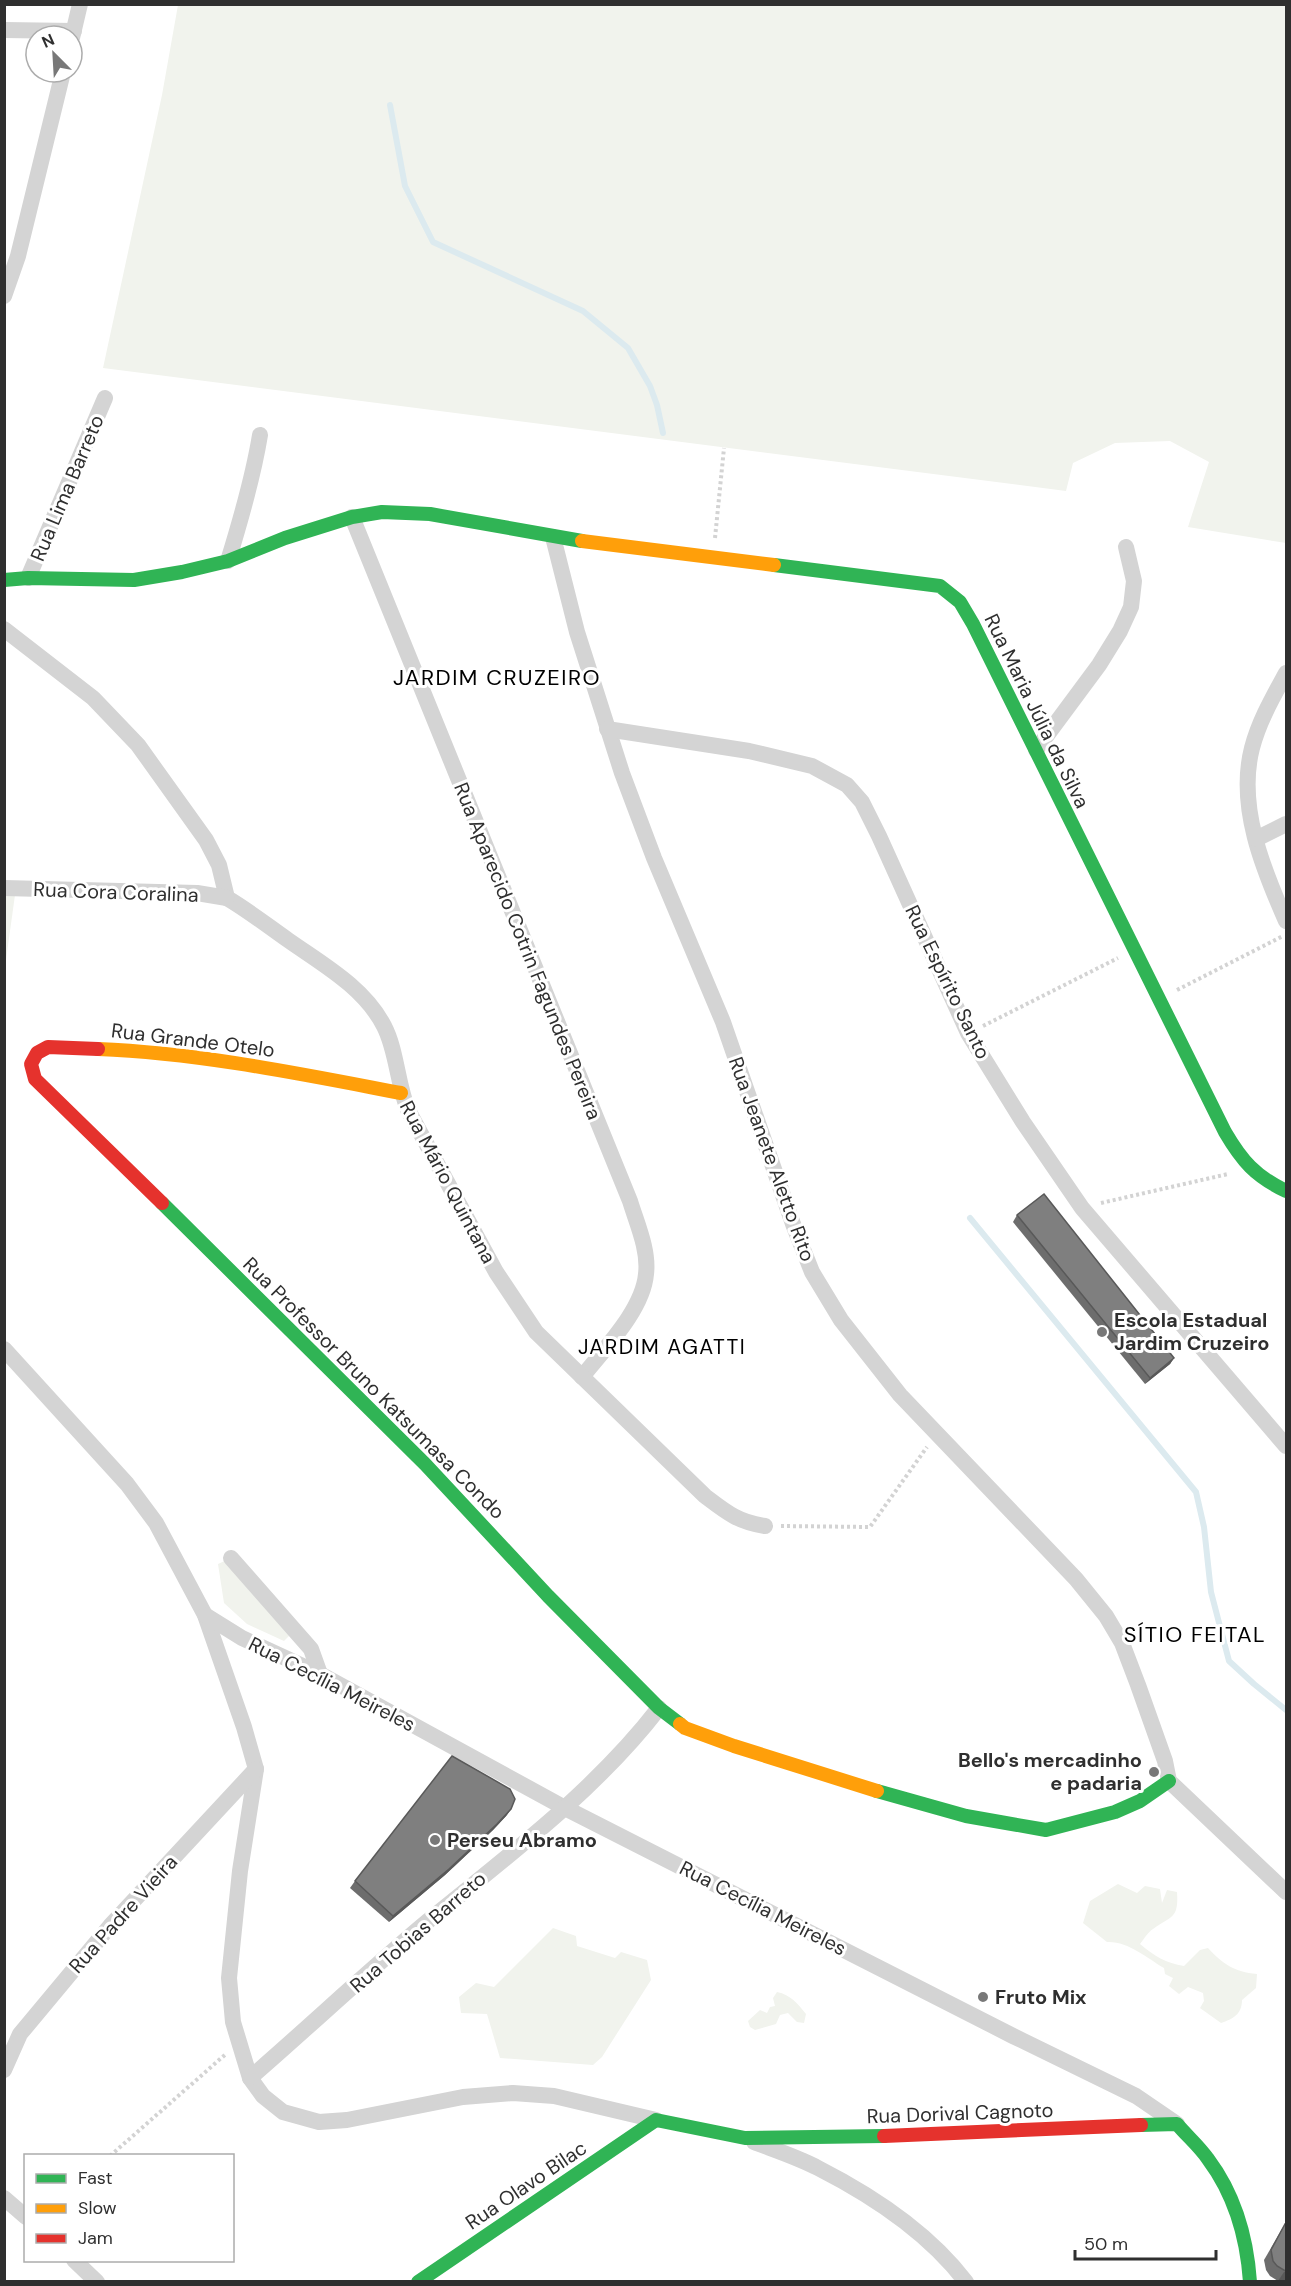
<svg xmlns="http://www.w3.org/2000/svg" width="1291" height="2286" viewBox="0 0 1291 2286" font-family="'DM Sans',sans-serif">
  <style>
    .green { fill: #f1f3ed }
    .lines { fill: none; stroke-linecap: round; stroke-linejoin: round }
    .stream { stroke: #dceaef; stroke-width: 6 }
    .path { stroke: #d3d3d3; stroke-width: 4; stroke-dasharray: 3 3; stroke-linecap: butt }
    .street { stroke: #d4d4d4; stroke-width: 16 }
    .fast { stroke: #30b455; stroke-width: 14 }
    .slow { stroke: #ff9f0a; stroke-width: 14 }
    .jam { stroke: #e5322d; stroke-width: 14 }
    .wall { fill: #6d6d6d }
    .shaded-wall { fill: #595959 }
    .building { fill: #7f7f7f; stroke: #595959; stroke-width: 1.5 }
    .poi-dot { fill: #787878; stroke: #fff; stroke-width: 2 }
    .labels { text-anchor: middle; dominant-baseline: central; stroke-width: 6; stroke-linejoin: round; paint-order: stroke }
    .street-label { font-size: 20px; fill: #2f2f2f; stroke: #fff }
    .poi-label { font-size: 20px; font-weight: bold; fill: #2f2f2f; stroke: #fff; text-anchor: start }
    .neighbourhood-label { font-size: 21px; letter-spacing: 1.5px; fill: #000; stroke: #fff }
    .quarter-label { font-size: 22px; letter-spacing: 1.5px; fill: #000; stroke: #fff }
  </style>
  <rect width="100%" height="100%" fill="#fff"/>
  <!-- green -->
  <g class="green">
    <path d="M178,5H1286V543L1188,527L1209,462L1170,441L1115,443L1073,463L1066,491L103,368L162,95Z"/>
    <path d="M5,895H15L5,967Z"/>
    <path d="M229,1559L293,1632L284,1641L247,1624L224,1603L218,1564Z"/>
    <path d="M1118,1884L1137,1893L1145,1886L1160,1889L1162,1903L1167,1890L1177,1892C1179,1919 1171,1916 1153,1929C1148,1932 1144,1939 1140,1944C1154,1956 1166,1963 1184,1966L1200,1950L1208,1948C1223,1964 1234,1972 1257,1974L1256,1988L1242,2000C1242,2014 1233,2019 1221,2023L1200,2008L1204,2001L1203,1993L1188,1987L1179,1994L1169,1986L1173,1978L1165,1974L1164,1968C1147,1958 1128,1941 1107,1942L1083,1923L1090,1901Z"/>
    <path d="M553,1928L576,1936L577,1946L615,1958L621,1952L647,1960L651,1980L602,2057L593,2065L500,2058L487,2014L461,2013L459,1997L476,1983L494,1987Z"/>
    <path d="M777,1992C791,1995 797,2003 806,2014L804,2023L797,2022L788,2013L780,2015L776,2024L755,2030L750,2027L748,2021L760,2010L767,2013L770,2007L775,2006L773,1998Z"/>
  </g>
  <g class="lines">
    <!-- stream -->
    <g class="stream">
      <path d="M390,105L405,186L433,242L583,311L628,348L650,386L657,405L663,433"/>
      <path d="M970,1218L1196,1492L1204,1527L1211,1592L1229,1661L1254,1684L1286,1710"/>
    </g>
    <!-- path -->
    <g class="path">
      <path d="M715,538L724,448"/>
      <path d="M1177,990L1283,936"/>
      <path d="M983,1026L1118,958"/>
      <path d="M1101,1203L1228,1174"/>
      <path d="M781,1526L870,1527L927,1447"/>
      <path d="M110,2156L227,2053"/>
    </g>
    <!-- street -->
    <g class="street">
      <path d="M4,30L74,31"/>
      <path d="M72,38L80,4"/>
      <path d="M4,296L18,256L63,72"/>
      <path d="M352,517L630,1201C637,1224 649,1250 646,1274C643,1310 604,1349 582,1377"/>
      <path d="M553,537L577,632L622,773L654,858L723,1022L793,1224L812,1272L841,1320L900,1395L1076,1579L1106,1616L1122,1643L1138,1685L1165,1761L1169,1781L1286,1892"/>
      <path d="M228,561C241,519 253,478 260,435"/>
      <path d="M28,578L105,398"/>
      <path d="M4,629L93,698L138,745L206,840L219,865L227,898C249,911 268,926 288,940C322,964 364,987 384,1026C397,1051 397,1083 408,1110L496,1272L536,1332L705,1496C726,1512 738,1522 765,1526"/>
      <path d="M1286,673C1273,697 1259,721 1252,748C1237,806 1263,869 1286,921"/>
      <path d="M607,729L749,751L812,766L847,785L862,802L879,836L968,1033L1023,1122L1082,1208L1286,1446"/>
      <path d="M1036,750L1099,665L1120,631L1131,607L1134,581L1126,547"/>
      <path d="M1256,839L1286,824"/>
      <path d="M4,888L197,893L227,898"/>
      <path d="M4,1349L127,1484L156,1523L205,1615L244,1727L256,1769L240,1871L229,1978L233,2022L250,2078L263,2096L283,2112L319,2122L347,2120L463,2097L513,2093L554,2096L656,2120"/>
      <path d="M231,1558L311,1649L320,1674"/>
      <path d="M205,1615L242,1638L320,1674L565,1808L1013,2036L1136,2096L1177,2124"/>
      <path d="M4,2070L20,2034L110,1926L256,1769"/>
      <path d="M250,2078C310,2026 367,1972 428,1921C509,1855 595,1791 659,1708"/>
      <path d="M754,2142C775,2150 797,2157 818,2168C873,2196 928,2232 966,2282"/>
      <path d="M4,2198L26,2217"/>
      <path d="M74,2260L97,2282"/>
    </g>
    <!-- fast -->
    <g class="fast">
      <path d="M774,565L940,586L960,602L973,624L1225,1132C1242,1161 1255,1176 1286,1191"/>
      <path d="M4,580L28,578L134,580L182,572L228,561L285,538L352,517L382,512L430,514L582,541"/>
      <path d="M162,1203L425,1464L548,1596L659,1708L680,1724"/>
      <path d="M877,1791L966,1816L1046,1830L1115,1812L1140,1801L1169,1781"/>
      <path d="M1141,2125L1177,2124C1187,2136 1199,2146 1208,2159C1235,2195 1247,2238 1250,2282"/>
      <path d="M418,2282L656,2120L745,2138L884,2136"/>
    </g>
    <!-- slow -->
    <g class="slow">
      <path d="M582,541L774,565"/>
      <path d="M98,1049C200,1053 301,1074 401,1093"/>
      <path d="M680,1724L685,1728L734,1746L877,1791"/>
    </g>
    <!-- jam -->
    <g class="jam">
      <path d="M98,1049L48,1047L37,1053L31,1064L35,1079L162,1203"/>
      <path d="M884,2136L1141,2125"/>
    </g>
  </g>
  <!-- wall -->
  <g class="wall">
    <path d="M1017,1215L1174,1358L1170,1364L1145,1384L1013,1222Z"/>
    <path d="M507,1815L493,1830L445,1875L389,1922L350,1888L355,1881Z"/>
    <path d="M1285,2224L1287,2282L1278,2281L1270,2276L1266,2270L1264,2260L1279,2234Z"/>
  </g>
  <!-- shaded-wall -->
  <g class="shaded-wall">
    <path d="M1174,1358L1170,1364L1145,1384L1150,1378Z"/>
    <path d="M511,1809L507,1815L493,1830L445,1875L389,1922L393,1916Z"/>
    <path d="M1284,2272H1287V2282L1278,2281Z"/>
  </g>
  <!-- building -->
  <g class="building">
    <path d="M1044,1194L1174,1358L1150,1378L1017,1215Z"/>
    <path d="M452,1756L510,1789L515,1799L511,1809L497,1824L449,1869L393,1916L355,1881Z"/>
    <path d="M1285,2224L1287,2225V2272L1277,2266L1273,2261L1271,2250Z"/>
  </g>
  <!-- markers -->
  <g class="poi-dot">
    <circle cx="1102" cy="1332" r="6"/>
    <circle cx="1154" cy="1772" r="6"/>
    <circle cx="435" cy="1840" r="6"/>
    <circle cx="983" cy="1997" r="6"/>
  </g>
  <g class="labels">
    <!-- street labels -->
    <g class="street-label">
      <text transform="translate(67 488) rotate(-67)">Rua Lima Barreto</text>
      <text transform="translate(1037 711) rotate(64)">Rua Maria Júlia da Silva</text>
      <text transform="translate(116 892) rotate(2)">Rua Cora Coralina</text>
      <text transform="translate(528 951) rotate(68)">Rua Aparecido Cotrin Fagundes Pereira</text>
      <text transform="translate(948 982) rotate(64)">Rua Espírito Santo</text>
      <text transform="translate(193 1040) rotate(7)">Rua Grande Otelo</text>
      <text transform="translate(772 1159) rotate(70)">Rua Jeanete Aletto Rito</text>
      <text transform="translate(448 1182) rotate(62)">Rua Mário Quintana</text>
      <text transform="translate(374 1388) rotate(45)">Rua Professor Bruno Katsumasa Condo</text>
      <text transform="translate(332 1684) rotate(27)">Rua Cecília Meireles</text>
      <text transform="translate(763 1908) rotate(27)">Rua Cecília Meireles</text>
      <text transform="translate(123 1914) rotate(-48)">Rua Padre Vieira</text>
      <text transform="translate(418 1932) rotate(-41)">Rua Tobias Barreto</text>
      <text transform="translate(960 2113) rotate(-2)">Rua Dorival Cagnoto</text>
      <text transform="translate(526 2185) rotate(-34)">Rua Olavo Bilac</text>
    </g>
    <!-- poi labels -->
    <g class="poi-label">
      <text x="1114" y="1320">Escola Estadual<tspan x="1114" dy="23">Jardim Cruzeiro</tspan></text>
      <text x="1142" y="1760" text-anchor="end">Bello's mercadinho<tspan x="1142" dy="23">e padaria</tspan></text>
      <text x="447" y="1840">Perseu Abramo</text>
      <text x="995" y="1997">Fruto Mix</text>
    </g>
    <!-- neighbourhood labels -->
    <g class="neighbourhood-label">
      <text x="662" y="1347">JARDIM AGATTI</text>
    </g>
    <!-- quarter labels -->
    <g class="quarter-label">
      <text x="497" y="677">JARDIM CRUZEIRO</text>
      <text x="1195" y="1634">SÍTIO FEITAL</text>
    </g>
  </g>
  <!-- border -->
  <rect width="1291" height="2286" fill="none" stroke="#2f2f2f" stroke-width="12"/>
  <!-- legend -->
  <rect x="24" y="2154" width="210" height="108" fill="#ffffff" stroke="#acacac" stroke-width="1.5"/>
  <rect x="36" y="2174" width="30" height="9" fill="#30b455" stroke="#acacac" stroke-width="1.5"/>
  <text x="78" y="2184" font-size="18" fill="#2f2f2f">Fast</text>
  <rect x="36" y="2204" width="30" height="9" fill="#ff9f0a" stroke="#acacac" stroke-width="1.5"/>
  <text x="78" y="2214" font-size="18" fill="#2f2f2f">Slow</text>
  <rect x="36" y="2234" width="30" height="9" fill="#e5322d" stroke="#acacac" stroke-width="1.5"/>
  <text x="78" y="2244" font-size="18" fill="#2f2f2f">Jam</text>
  <!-- north arrow -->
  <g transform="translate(54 54) rotate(336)"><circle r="28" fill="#ffffff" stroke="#acacac" stroke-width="1.5"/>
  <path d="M0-4.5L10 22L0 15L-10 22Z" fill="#787878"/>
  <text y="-9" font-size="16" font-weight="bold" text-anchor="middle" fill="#2f2f2f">N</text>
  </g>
  <!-- scale -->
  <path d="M1075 2250v9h141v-9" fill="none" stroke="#2f2f2f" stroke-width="3"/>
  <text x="1084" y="2250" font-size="18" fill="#2f2f2f" stroke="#ffffff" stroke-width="4.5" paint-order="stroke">50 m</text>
</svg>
